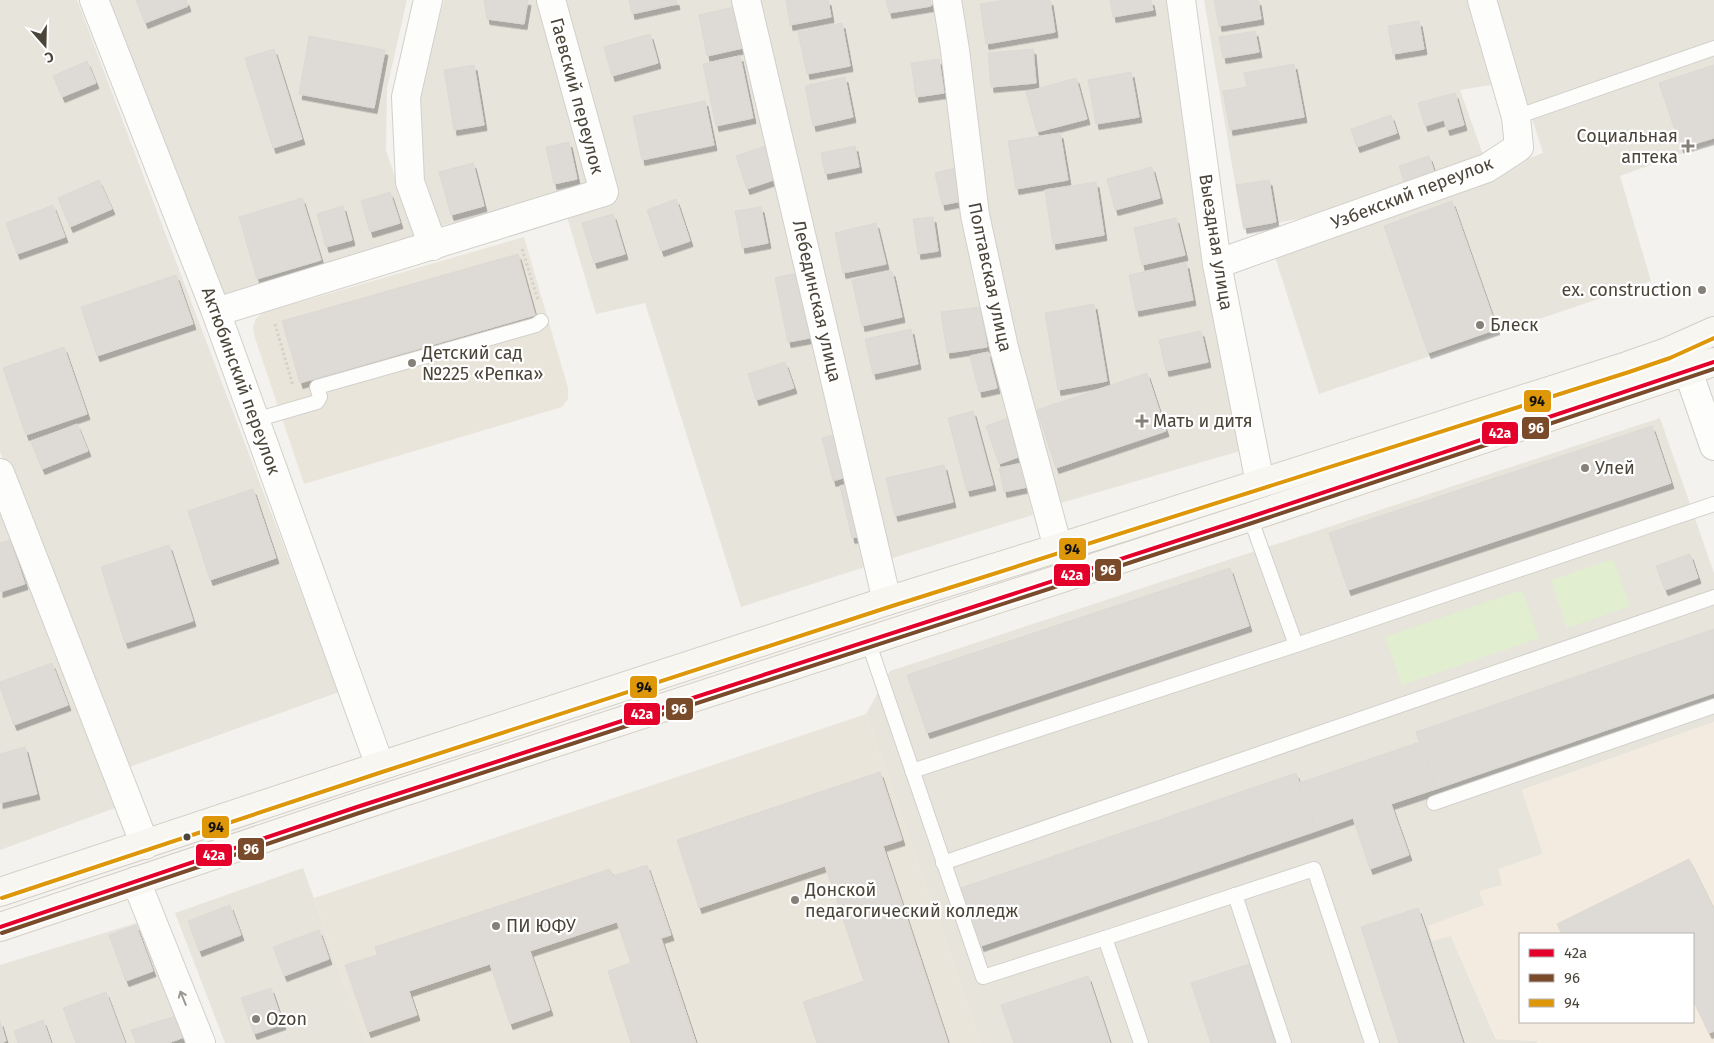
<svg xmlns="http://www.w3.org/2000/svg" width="1714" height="1043" viewBox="0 0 1714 1043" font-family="'Fira Sans',sans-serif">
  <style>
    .residential { fill: #e7e4dc }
    .commercial { fill: #f3ebdf; fill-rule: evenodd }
    .education { fill: #eae5da }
    .green { fill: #e1eecf }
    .building { fill: #dedbd6; stroke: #dcd9d4; filter: url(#shadow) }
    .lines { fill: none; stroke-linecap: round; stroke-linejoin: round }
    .service-casing { stroke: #d2d0cb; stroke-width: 16 }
    .minor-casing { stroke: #d2d0cb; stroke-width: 30 }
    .secondary-casing { stroke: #d3cfc5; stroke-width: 30 }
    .path { stroke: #d3d2cc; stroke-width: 3; stroke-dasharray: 2.5 2.5; stroke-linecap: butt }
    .service { stroke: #fdfdfc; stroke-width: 14 }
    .minor { stroke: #fdfdfc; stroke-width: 28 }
    .secondary { stroke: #f7f6f1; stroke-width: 28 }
    .bus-1-casing { stroke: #fff; stroke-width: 8 }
    .bus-2-casing { stroke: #fff; stroke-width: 8 }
    .bus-3-casing { stroke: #fff; stroke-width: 8 }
    .bus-1 { stroke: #e4002b; stroke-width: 4 }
    .bus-2 { stroke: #7a4b2a; stroke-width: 4 }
    .bus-3 { stroke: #dd9709; stroke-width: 4 }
    .oneway { stroke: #9b9791 }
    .poi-dot { fill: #868178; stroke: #fff; stroke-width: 2 }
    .bus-dot { fill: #4b4439; stroke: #fff; stroke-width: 2 }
    .labels { text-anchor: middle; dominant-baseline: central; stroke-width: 4.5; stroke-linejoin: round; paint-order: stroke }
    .street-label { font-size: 18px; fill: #4b4439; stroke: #fff }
    .poi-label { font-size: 18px; fill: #4b4439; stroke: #fff; text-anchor: start }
    .line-badge { stroke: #fff; stroke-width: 2 }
    .badge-label { font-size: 14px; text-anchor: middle; font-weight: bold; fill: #fff }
    .pale-badge-label { font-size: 14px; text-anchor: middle; font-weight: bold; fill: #111 }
  </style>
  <defs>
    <filter id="shadow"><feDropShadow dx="3" dy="5.5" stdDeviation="0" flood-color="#0004"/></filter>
  </defs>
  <rect width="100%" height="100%" fill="#f4f2ee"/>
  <!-- residential -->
  <g class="residential">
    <path d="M0,0H77L339,692L124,769L0,452Z"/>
    <path d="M107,0H407L387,88L386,150L415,237L217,300Z"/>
    <path d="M444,0H541L591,185L437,227L420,185V91Z"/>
    <path d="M560,0H737L868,566L741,607L645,303L596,314L567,217L611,204Z"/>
    <path d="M753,0H936L994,349L1033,515L883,561Z"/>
    <path d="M955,0H1171L1204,269L1247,449L1054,505L1010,343Z"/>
    <path d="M1204,0H1467L1491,85L1460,90L1486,163L1362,206L1243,230Z"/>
    <path d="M1495,0H1714V142L1620,176L1651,281L1319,394L1275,257L1543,153Z"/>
    <path d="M1660,418L1714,573V722L1522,790L1543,854L1499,869L1502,885L1484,905L1451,936L1496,1039L1537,1041L1538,1043H981L866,714L890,671Z"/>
    <path d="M0,501L118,807L0,850Z"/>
    <path d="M303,868L366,1043H225L175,913Z"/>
    <path d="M146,920L191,1043H0V965Z"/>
  </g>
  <!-- commercial -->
  <path class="commercial" d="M1714,722V1043H1538L1537,1041L1497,1039L1451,936L1432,941L1428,926L1484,905L1479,891L1502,885L1499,869L1543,854L1522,790ZM1520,934H1693V1022H1520Z"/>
  <!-- education -->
  <g class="education">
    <path d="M524,237L568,388V399L562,407L304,484L255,338L253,327L256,319L262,313Z"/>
    <path d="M866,714L981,1043H366L314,898Z"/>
  </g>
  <!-- green -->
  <g class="green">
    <path d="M1613,559L1630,606L1567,628L1551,580Z"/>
    <path d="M1522,590L1539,638L1402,685L1385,637Z"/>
  </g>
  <!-- building -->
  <g class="building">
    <path d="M136,0H186L188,6L145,23Z"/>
    <path d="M484,0H528L524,24L487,19Z"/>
    <path d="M629,0H676L677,4L632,14Z"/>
    <path d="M786,0H828L831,17L790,25Z"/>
    <path d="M886,0H930L931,6L889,13Z"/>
    <path d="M1005,0H1050L1055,32L986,44L980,4Z"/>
    <path d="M1110,0H1151L1153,10L1113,17Z"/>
    <path d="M1214,0H1258L1261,19L1219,26Z"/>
    <path d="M734,7L743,48L707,56L699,15Z"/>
    <path d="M1419,21L1424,49L1393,54L1388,26Z"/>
    <path d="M842,23L850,66L807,74L798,32Z"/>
    <path d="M1255,31L1259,52L1223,58L1219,37Z"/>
    <path d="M650,34L658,63L612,76L604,47Z"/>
    <path d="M309,36L385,50L374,108L299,94Z"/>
    <path d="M274,49L302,139L273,148L245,58Z"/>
    <path d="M1033,49L1036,83L991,87L988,53Z"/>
    <path d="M740,56L753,118L716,126L703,64Z"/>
    <path d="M939,59L944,93L916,97L911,63Z"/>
    <path d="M87,61L96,83L62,97L53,76Z"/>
    <path d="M1294,64L1304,117L1230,130L1223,91L1247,87L1244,73Z"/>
    <path d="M474,65L484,125L454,130L444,70Z"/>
    <path d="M1714,65V138L1681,148L1659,83Z"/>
    <path d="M1131,72L1139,117L1096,124L1088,80Z"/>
    <path d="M845,77L853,117L813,126L805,86Z"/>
    <path d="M1076,78L1087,119L1037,132L1026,92Z"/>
    <path d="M1455,93L1464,125L1447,130L1444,120L1425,126L1418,103Z"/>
    <path d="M705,101L714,145L642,160L633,116Z"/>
    <path d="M1391,115L1397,133L1357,147L1351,129Z"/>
    <path d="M1060,133L1068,180L1016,189L1008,141Z"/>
    <path d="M569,142L577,179L554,184L546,147Z"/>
    <path d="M765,146L776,179L747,189L736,156Z"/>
    <path d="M855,146L859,167L825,174L821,153Z"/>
    <path d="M1429,156L1436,177L1406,187L1399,166Z"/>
    <path d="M473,163L484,206L451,215L439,172Z"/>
    <path d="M1152,167L1160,198L1115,210L1107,179Z"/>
    <path d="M956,168L962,201L942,205L935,173Z"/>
    <path d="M99,180L112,209L70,227L58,198Z"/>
    <path d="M1269,180L1276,222L1244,228L1236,185Z"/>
    <path d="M1096,182L1104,235L1053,244L1045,190Z"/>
    <path d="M390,192L400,223L370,232L361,201Z"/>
    <path d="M302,198L321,260L257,279L239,217Z"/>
    <path d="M676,199L690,241L661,251L647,210Z"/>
    <path d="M1452,201L1497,329L1428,353L1384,226Z"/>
    <path d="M53,205L65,237L17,254L6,223Z"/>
    <path d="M343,206L352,240L326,247L317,214Z"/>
    <path d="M761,207L768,243L742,248L735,211Z"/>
    <path d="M613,214L625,254L594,263L582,223Z"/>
    <path d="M933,217L938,251L918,254L913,219Z"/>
    <path d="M1176,218L1185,255L1142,265L1134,228Z"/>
    <path d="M876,223L886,264L843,273L835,233Z"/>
    <path d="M518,254L535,315L300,383L282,321Z"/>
    <path d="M1186,263L1193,300L1136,311L1129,275Z"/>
    <path d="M892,271L902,317L862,326L852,280Z"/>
    <path d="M797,273L810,338L788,342L775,278Z"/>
    <path d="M176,275L193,324L97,356L81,307Z"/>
    <path d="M1094,304L1107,381L1058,390L1045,313Z"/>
    <path d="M981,307L987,347L947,353L941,312Z"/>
    <path d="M911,329L918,364L873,374L865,339Z"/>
    <path d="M1201,331L1208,362L1166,371L1159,340Z"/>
    <path d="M64,347L87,414L26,435L3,368Z"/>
    <path d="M988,352L997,388L979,392L970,356Z"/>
    <path d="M785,362L794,388L756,400L748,374Z"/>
    <path d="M1147,373L1166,431L1056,468L1037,410Z"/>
    <path d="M973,411L993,485L967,491L948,418Z"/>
    <path d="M1014,416L1027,454L999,464L986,426Z"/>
    <path d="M77,424L88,451L42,469L31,442Z"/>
    <path d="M1652,426L1671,483L1348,590L1329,533Z"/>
    <path d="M843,432L853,475L833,481L822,438Z"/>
    <path d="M1027,462L1032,486L1004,492L999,468Z"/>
    <path d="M944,465L953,502L895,516L886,478Z"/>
    <path d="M855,483L867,535L852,538L840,486Z"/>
    <path d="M253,489L276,558L210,580L188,511Z"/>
    <path d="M10,540L25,584L0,592V543Z"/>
    <path d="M169,545L193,621L125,643L101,567Z"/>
    <path d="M1690,554L1698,578L1665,590L1656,566Z"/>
    <path d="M1230,568L1249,626L927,733L907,675Z"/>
    <path d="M1714,629V693L1436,789L1416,732Z"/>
    <path d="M52,663L68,705L14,725L0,687V682Z"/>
    <path d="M1420,742L1436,789L1391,804L1409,855L1370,869L1353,818L1316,831L1299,783Z"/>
    <path d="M25,747L37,794L0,803V754Z"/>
    <path d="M880,772L902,840L883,846L948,1043H817L803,1002L864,981L825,866L699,908L677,840Z"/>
    <path d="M1296,773L1316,831L981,946L961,888Z"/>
    <path d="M1689,859L1714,909V1031L1709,1033L1693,1000V934H1562L1557,924Z"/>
    <path d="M647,865L671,935L661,938L696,1043H631L608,971L631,963L617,922L530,951L550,1010L510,1024L490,964L409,991L417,1015L368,1032L345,965L377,955L375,947L610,869L613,876Z"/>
    <path d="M230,905L241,935L199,951L188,921Z"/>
    <path d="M1418,908L1463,1043H1399L1361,927Z"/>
    <path d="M136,925L153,971L126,981L109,935Z"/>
    <path d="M319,930L329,959L284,976L273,947Z"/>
    <path d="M1249,964L1275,1043H1211L1191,983Z"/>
    <path d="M1088,976L1110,1043H1014L1001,1005Z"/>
    <path d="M271,988L283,1024L254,1034L241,998Z"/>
    <path d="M106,992L125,1043H76L63,1008Z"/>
    <path d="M182,1014L190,1035L168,1043H136L131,1030Z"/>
    <path d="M43,1020L51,1043H18L14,1031Z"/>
    <path d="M0,1021L6,1041L1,1043H0Z"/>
  </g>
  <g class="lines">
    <defs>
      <g id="service">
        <path d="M1516,117L1714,48"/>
        <path d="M255,420L317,402L320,397L317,387L536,325L541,321"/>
        <path d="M1250,517L1296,645"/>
        <path d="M868,641L983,977L1105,938L1141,1043"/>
        <path d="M912,771L1296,645L1714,504"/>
        <path d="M1434,803L1714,706"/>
        <path d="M943,863L1714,597"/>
        <path d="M1235,895L1284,1043"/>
        <path d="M1105,938L1314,869L1372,1043"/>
      </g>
      <g id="minor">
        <path d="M94,0L216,312L380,766"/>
        <path d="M428,0L406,97L410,182L433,246"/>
        <path d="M746,0L887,601"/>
        <path d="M947,0L955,50L975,215L1004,348L1058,548"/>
        <path d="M1181,0L1217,264L1260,483"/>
        <path d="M1217,264L1487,168L1519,147L1516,117L1482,0"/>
        <path d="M216,312L604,192L551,0"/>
        <path d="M1688,371L1714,446"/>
        <path d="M0,473L145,845"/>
        <path d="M136,881L201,1043"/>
      </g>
      <g id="secondary">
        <path d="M0,892L380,766L887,601L1058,548L1627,366L1667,352L1714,331"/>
        <path d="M0,927L357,807L1250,517L1714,362"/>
      </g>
    </defs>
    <!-- service casing -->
    <use href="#service" class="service-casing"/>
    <!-- minor casing -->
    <use href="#minor" class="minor-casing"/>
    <!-- secondary casing -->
    <use href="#secondary" class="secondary-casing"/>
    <!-- path -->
    <g class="path">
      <path d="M522,249L538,300"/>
      <path d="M275,324L293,386"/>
    </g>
    <!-- service -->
    <use href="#service" class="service"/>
    <!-- minor -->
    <use href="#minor" class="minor"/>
    <!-- secondary -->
    <use href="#secondary" class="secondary"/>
    <defs>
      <path id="bus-1" d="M0,927L357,807L1250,517L1714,362"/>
      <path id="bus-2" d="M2,933L359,813L1252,523L1714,369"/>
      <path id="bus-3" d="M2,898L382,772L889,607L1629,372L1670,358L1714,338"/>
    </defs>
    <!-- bus-1 casing -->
    <use href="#bus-1" class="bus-1-casing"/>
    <!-- bus-2 casing -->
    <use href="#bus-2" class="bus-2-casing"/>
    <!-- bus-3 casing -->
    <use href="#bus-3" class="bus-3-casing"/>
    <!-- bus-1 -->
    <use href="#bus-1" class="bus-1"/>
    <!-- bus-2 -->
    <use href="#bus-2" class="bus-2"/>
    <!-- bus-3 -->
    <use href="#bus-3" class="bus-3"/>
  </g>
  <!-- one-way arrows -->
  <defs><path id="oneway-shaft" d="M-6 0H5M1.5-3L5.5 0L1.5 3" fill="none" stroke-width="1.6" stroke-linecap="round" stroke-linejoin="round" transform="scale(1.25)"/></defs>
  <use class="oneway" href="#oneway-shaft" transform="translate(183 998) rotate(-112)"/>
  <!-- markers -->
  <g class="poi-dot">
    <path d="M1685.5 138.5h5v5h5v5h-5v5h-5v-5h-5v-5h5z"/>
    <circle cx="1702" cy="290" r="5"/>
    <circle cx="1480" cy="325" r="5"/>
    <circle cx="412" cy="363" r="5"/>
    <path d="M1139.5 413.5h5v5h5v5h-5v5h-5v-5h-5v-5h5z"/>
    <circle cx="1585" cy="468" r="5"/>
    <circle cx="795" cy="900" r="5"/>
    <circle cx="496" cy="926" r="5"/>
    <circle cx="256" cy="1019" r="5"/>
  </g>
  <circle class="bus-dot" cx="187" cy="837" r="4.5"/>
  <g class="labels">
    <!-- street labels -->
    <g class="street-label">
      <text transform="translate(577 96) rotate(75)">Гаевский переулок</text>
      <text transform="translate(1412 193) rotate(-21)">Узбекский переулок</text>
      <text transform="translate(1216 242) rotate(81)">Выездная улица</text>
      <text transform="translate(990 277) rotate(78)">Полтавская улица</text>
      <text transform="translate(817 301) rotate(77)">Лебединская улица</text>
      <text transform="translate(241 381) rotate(70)">Актюбинский переулок</text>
    </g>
    <!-- poi labels -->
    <g class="poi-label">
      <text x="1678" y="136" text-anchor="end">Социальная<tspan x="1678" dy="21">аптека</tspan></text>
      <text x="1692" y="290" text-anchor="end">ex. construction</text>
      <text x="1490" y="325">Блеск</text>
      <text x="422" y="353">Детский сад<tspan x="422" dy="21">№225 «Репка»</tspan></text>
      <text x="1153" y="421">Мать и дитя</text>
      <text x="1595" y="468">Улей</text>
      <text x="805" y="890">Донской<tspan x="805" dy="21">педагогический колледж</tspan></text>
      <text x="506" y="926">ПИ ЮФУ</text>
      <text x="266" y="1019">Ozon</text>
    </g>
  </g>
  <g class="line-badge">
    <rect x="1523" y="389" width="29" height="24" rx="5" fill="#dd9709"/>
    <rect x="1521" y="416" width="29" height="24" rx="5" fill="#7a4b2a"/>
    <rect x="1481" y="421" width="38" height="24" rx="5" fill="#e4002b"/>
    <rect x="1058" y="537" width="29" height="24" rx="5" fill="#dd9709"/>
    <rect x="1094" y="558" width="28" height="24" rx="5" fill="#7a4b2a"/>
    <rect x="1053" y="563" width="38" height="24" rx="5" fill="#e4002b"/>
    <rect x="629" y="675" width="29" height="24" rx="5" fill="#dd9709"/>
    <rect x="665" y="697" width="29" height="24" rx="5" fill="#7a4b2a"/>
    <rect x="623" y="702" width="38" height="24" rx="5" fill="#e4002b"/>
    <rect x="201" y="815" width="29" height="24" rx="5" fill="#dd9709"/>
    <rect x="237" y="837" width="28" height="24" rx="5" fill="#7a4b2a"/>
    <rect x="195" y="843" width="38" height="24" rx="5" fill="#e4002b"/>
  </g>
  <g class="badge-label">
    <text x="1536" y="433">96</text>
    <text x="1500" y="438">42a</text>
    <text x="1108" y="575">96</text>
    <text x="1072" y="580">42a</text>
    <text x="679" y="714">96</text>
    <text x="642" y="719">42a</text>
    <text x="251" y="854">96</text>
    <text x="214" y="860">42a</text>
  </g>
  <g class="pale-badge-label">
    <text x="1537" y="406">94</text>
    <text x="1072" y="554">94</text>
    <text x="644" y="692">94</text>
    <text x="216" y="832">94</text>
  </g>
  <!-- legend -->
  <rect x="1519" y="933" width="175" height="90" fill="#ffffff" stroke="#b7b4b0"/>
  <rect x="1529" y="949" width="25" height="8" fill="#e4002b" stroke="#b7b4b0"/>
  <text x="1564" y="958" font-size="15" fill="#4b4439">42a</text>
  <rect x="1529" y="974" width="25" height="8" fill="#7a4b2a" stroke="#b7b4b0"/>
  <text x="1564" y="983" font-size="15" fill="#4b4439">96</text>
  <rect x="1529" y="999" width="25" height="8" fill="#dd9709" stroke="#b7b4b0"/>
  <text x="1564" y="1008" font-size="15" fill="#4b4439">94</text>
  <!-- north arrow -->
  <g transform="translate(45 45) rotate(160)" stroke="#ffffff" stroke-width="4" paint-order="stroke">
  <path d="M0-4L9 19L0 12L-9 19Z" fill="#4b4439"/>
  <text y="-8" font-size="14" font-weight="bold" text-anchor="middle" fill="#4b4439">С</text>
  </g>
</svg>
